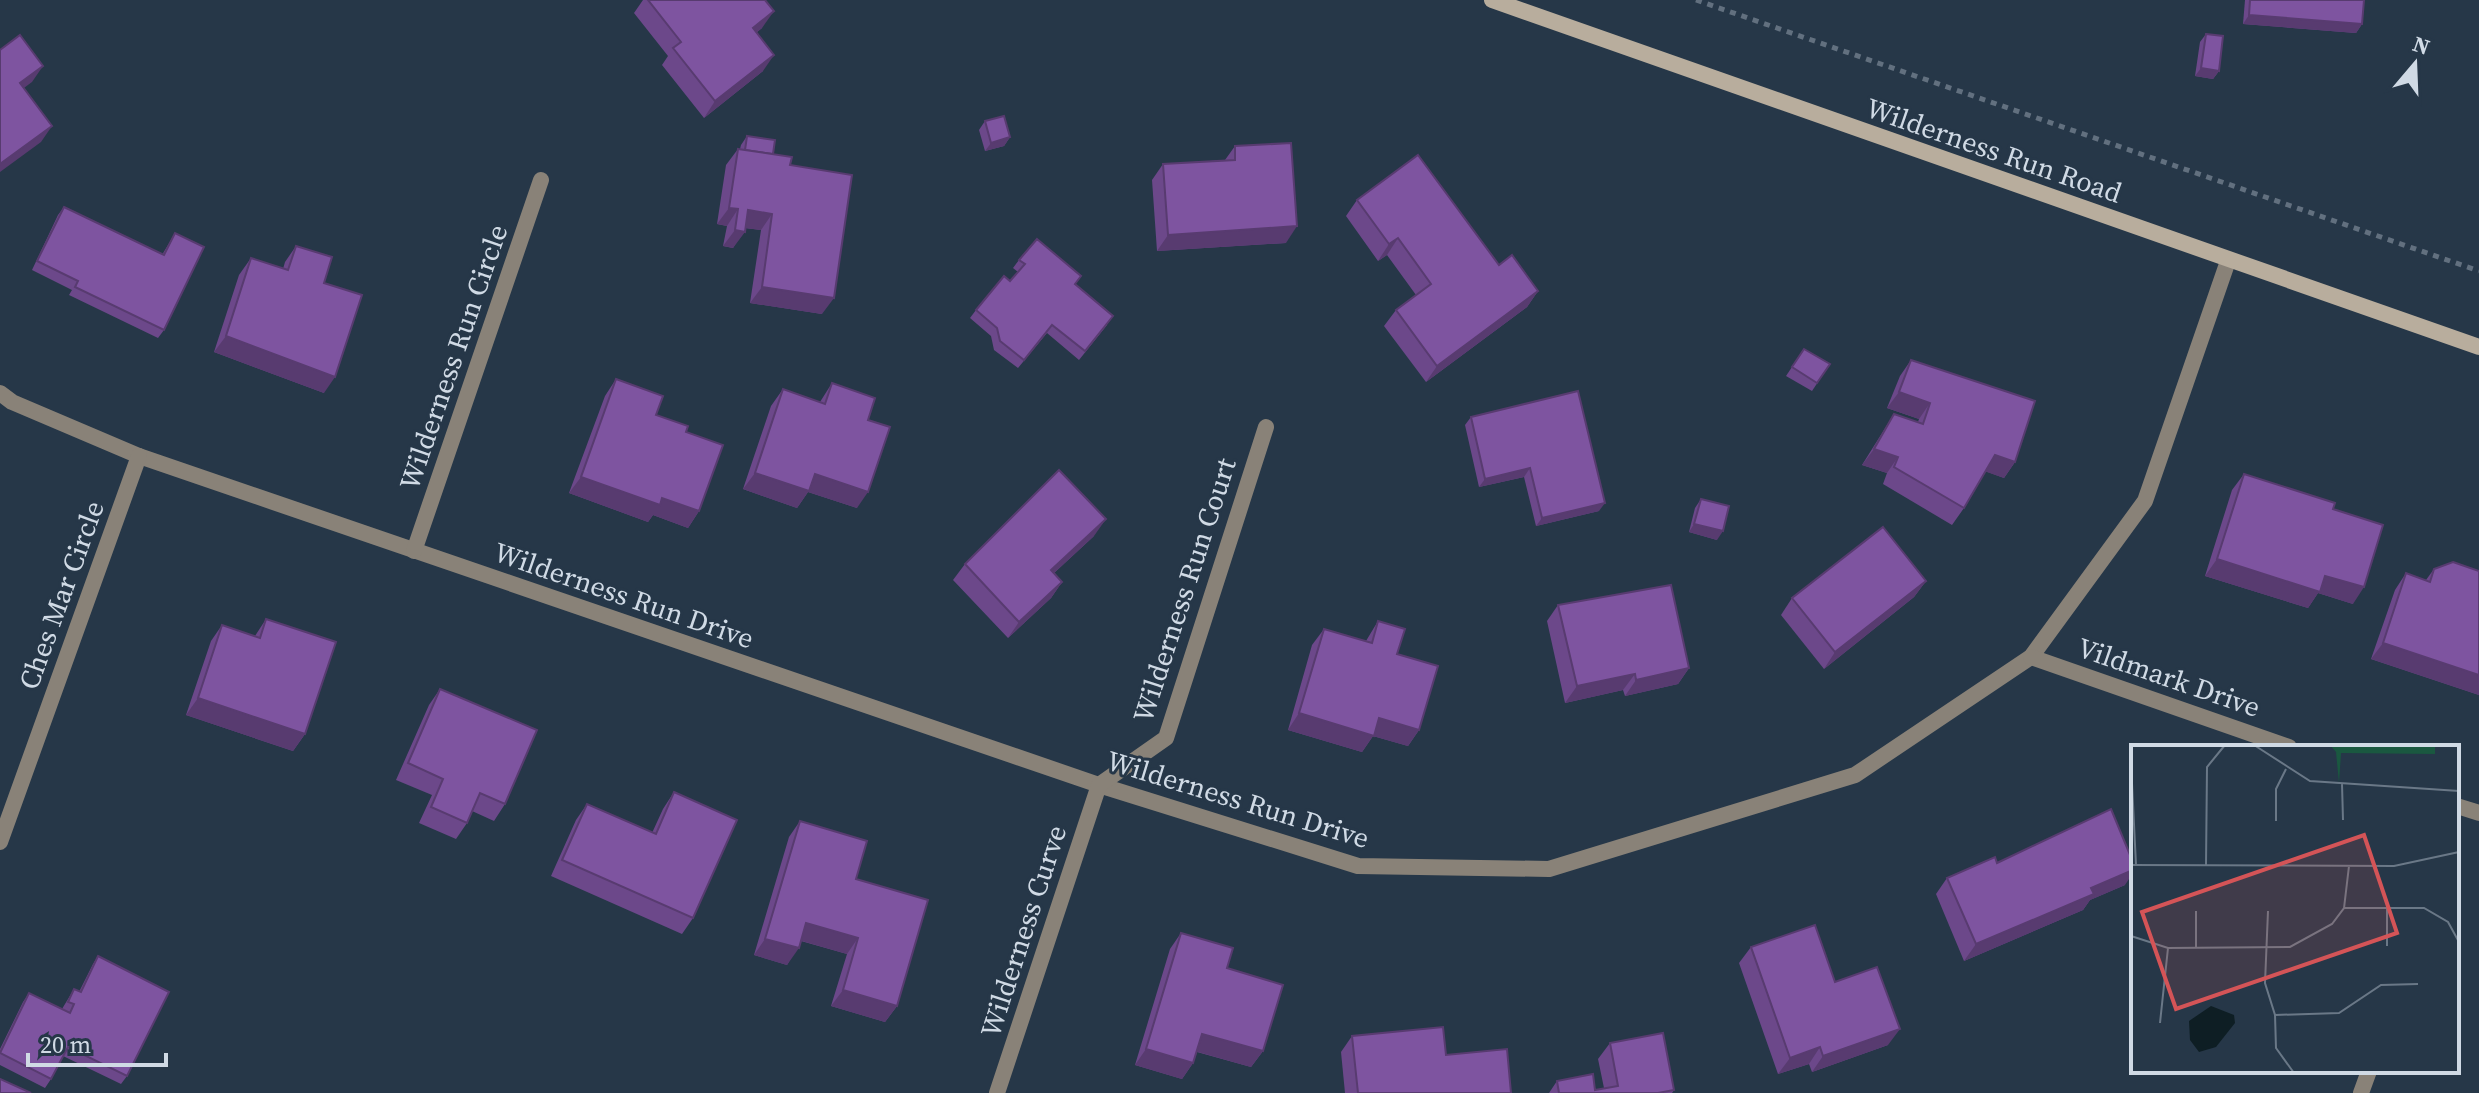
<svg xmlns="http://www.w3.org/2000/svg" width="2479" height="1093" viewBox="0 0 2479 1093" font-family="'Source Serif 4',serif">
  <style>
    .lines { fill: none; stroke-linecap: round; stroke-linejoin: round }
    .path { stroke: #62707f; stroke-width: 5; stroke-dasharray: 6 6; stroke-linecap: butt }
    .street { stroke: #898278; stroke-width: 16 }
    .secondary { stroke: #b8ad9d; stroke-width: 16 }
    .wall { fill: #6c488a }
    .shaded-wall { fill: #583b70 }
    .building { fill: #7e54a0; stroke: #583b70; stroke-width: 2 }
    .labels { text-anchor: middle; dominant-baseline: central; stroke-width: 6; stroke-linejoin: round; paint-order: stroke }
    .street-label { font-size: 28px; fill: #d0dae5; stroke: #263748 }
    .inset-road { fill: none; stroke: #6a7887; stroke-width: 2 }
    .view { fill: #d45457; fill-opacity: 0.15; stroke: #d45457; stroke-width: 4 }
    .inset-edge { fill: none; stroke: #d0dae5; stroke-width: 4 }
  </style>
  <rect width="100%" height="100%" fill="#263748"/>
  <g class="lines">
    <!-- path -->
    <path class="path" d="M1696,0L2479,271"/>
    <!-- street -->
    <g class="street">
      <path d="M0,393L12,402L139,456L1099,785L1358,866L1549,869L1855,775L2031,657L2145,501L2228,261"/>
      <path d="M414,551L541,180"/>
      <path d="M2031,657L2289,747"/>
      <path d="M2457,806L2479,813"/>
      <path d="M0,842L139,456"/>
      <path d="M997,1093L1099,785L1166,738L1266,427"/>
      <path d="M2361,1093L2369,1071"/>
    </g>
    <!-- secondary -->
    <path class="secondary" d="M1492,0L2479,347"/>
  </g>
  <!-- wall -->
  <g class="wall">
    <path d="M643,0H765L762,28L757,32L763,71L704,118L662,65L668,56L634,13Z"/>
    <path d="M2245,0H2364L2362,24L2356,33L2243,24Z"/>
    <path d="M2206,34L2219,71L2213,79L2195,76L2200,42Z"/>
    <path d="M985,121L1010,137L1004,146L985,151L979,130Z"/>
    <path d="M747,136L790,165L822,314L750,303L761,230L745,228L733,248L723,246L727,226L717,224L726,165L738,149H740L741,145Z"/>
    <path d="M1235,146L1286,243L1157,251L1152,180L1163,164L1225,160Z"/>
    <path d="M1357,200L1499,265L1538,291L1527,307L1426,382L1384,326L1396,310L1416,295L1387,255L1378,261L1346,216Z"/>
    <path d="M64,207L162,255L175,233L164,330L158,338L69,295L72,290L32,270L58,215Z"/>
    <path d="M296,246L324,283V393L214,352L239,275L251,258L283,269L285,262Z"/>
    <path d="M1019,260L1075,284L1107,325L1079,360L1047,333L1018,368L994,350L991,336L970,318L976,310L1010,281L1018,272L1013,268Z"/>
    <path d="M1804,349L1830,364L1812,391L1786,376Z"/>
    <path d="M1911,360L2015,462L2004,478L1985,471L1964,508L1952,525L1883,484L1887,473L1862,465L1894,414L1918,422L1919,419L1887,408L1900,376Z"/>
    <path d="M616,379L656,415L686,432L699,511L688,528L653,515L648,522L569,493L605,396Z"/>
    <path d="M832,383L868,420L857,508L808,492L797,508L743,489L771,406L783,389L820,402Z"/>
    <path d="M1471,417L1599,511L1536,526L1524,477L1479,487L1465,425Z"/>
    <path d="M2244,474L2333,509L2353,604L2318,593L2308,608L2205,576L2232,490Z"/>
    <path d="M1701,499L1717,540L1689,532L1695,508Z"/>
    <path d="M1094,536L1054,573L1062,582L1051,598L1008,638L953,580L965,564Z"/>
    <path d="M2434,569L2479,571V695L2371,659L2395,590L2406,573L2426,580Z"/>
    <path d="M1926,581L1914,597L1824,669L1781,615L1792,598Z"/>
    <path d="M1558,605L1689,668L1678,684L1625,696L1623,690L1565,703L1547,621Z"/>
    <path d="M266,619L305,734L293,751L186,715L211,641L222,625L255,636Z"/>
    <path d="M1378,621L1397,654L1419,730L1408,746L1373,736L1362,752L1288,730L1312,645L1324,629L1366,641Z"/>
    <path d="M440,689L505,804L494,821L472,811L467,823L456,839L419,823L432,795L396,780L429,705Z"/>
    <path d="M674,792L693,918L682,934L551,876L576,820L587,804L652,833L663,809Z"/>
    <path d="M800,821L856,879L897,1006L885,1022L831,1006L847,954L801,941L787,965L754,955L789,837Z"/>
    <path d="M1997,863L2125,885L2090,900L2083,910L1964,961L1936,894L1947,878Z"/>
    <path d="M1181,933L1227,968L1263,1051L1251,1067L1197,1052L1193,1063L1182,1079L1135,1065L1170,949Z"/>
    <path d="M1751,947L1835,982L1888,1045L1812,1072L1809,1064L1778,1074L1739,963Z"/>
    <path d="M98,956L127,1076L121,1084L63,1056L51,1079L45,1088L0,1065V1049L23,1002L29,993L62,1009L74,989L79,992L93,964Z"/>
    <path d="M1352,1036L1446,1055L1511,1093H1345L1341,1052Z"/>
    <path d="M1610,1043L1674,1090L1672,1093H1549L1557,1081L1595,1090L1604,1088L1598,1059Z"/>
  </g>
  <!-- shaded-wall -->
  <g class="shaded-wall">
    <path d="M774,11L762,28L742,44L753,28Z"/>
    <path d="M2249,15L2362,24L2356,33L2243,24Z"/>
    <path d="M774,55L763,71L704,118L715,101Z"/>
    <path d="M43,66L32,82L9,99L20,83Z"/>
    <path d="M2201,68L2219,71L2213,79L2195,76Z"/>
    <path d="M52,126L41,142L0,172V164Z"/>
    <path d="M1010,137L1004,146L985,151L991,143Z"/>
    <path d="M729,208L738,209L727,226L717,224Z"/>
    <path d="M748,210L772,214L761,230L737,227Z"/>
    <path d="M1297,226L1286,243L1157,251L1168,235Z"/>
    <path d="M735,230L745,232L733,248L723,246Z"/>
    <path d="M1398,238L1387,255L1378,261L1389,244Z"/>
    <path d="M762,287L834,298L822,314L750,303Z"/>
    <path d="M1538,291L1527,307L1426,382L1437,366Z"/>
    <path d="M226,336L335,377L324,393L214,352Z"/>
    <path d="M1899,392L1930,403L1919,419L1887,408Z"/>
    <path d="M1874,449L1898,457L1887,473L1862,465Z"/>
    <path d="M1995,455L2015,462L2004,478L1984,471Z"/>
    <path d="M1530,468L1524,477L1479,487L1485,479Z"/>
    <path d="M755,473L815,474L868,492L857,508L808,492L797,508L743,489Z"/>
    <path d="M581,477L662,498L699,511L688,528L653,515L648,522L569,493Z"/>
    <path d="M1605,503L1599,511L1536,526L1542,518Z"/>
    <path d="M1106,519L1094,536L1040,586L1051,570Z"/>
    <path d="M1694,524L1723,531L1717,540L1689,532Z"/>
    <path d="M2217,559L2325,576L2364,587L2353,604L2318,593L2308,608L2205,576Z"/>
    <path d="M1926,581L1914,597L1824,669L1835,652Z"/>
    <path d="M1062,582L1051,598L1008,638L1019,622Z"/>
    <path d="M2383,643L2479,675V695L2371,659Z"/>
    <path d="M1689,668L1678,684L1625,696L1636,680Z"/>
    <path d="M1635,674L1623,690L1565,703L1577,686Z"/>
    <path d="M198,698L305,734L293,751L186,715Z"/>
    <path d="M1299,713L1379,718L1419,730L1408,746L1373,736L1362,752L1288,730Z"/>
    <path d="M2133,870V873L2125,885L2090,900L2083,910L1964,961L1976,944L2091,888Z"/>
    <path d="M806,923L858,938L847,954L795,939Z"/>
    <path d="M765,939L799,948L787,965L754,955Z"/>
    <path d="M843,990L897,1006L885,1022L831,1006Z"/>
    <path d="M1900,1029L1888,1045L1812,1072L1823,1056Z"/>
    <path d="M1202,1034L1263,1051L1251,1067L1191,1050Z"/>
    <path d="M1820,1047L1809,1064L1778,1074L1790,1058Z"/>
    <path d="M1146,1049L1193,1063L1182,1079L1135,1065Z"/>
  </g>
  <!-- building -->
  <g class="building">
    <path d="M648,0H765L774,11L753,28L774,55L715,101L673,48L681,42Z"/>
    <path d="M2250,0H2364L2362,24L2249,15Z"/>
    <path d="M2206,34L2223,36L2219,71L2201,68Z"/>
    <path d="M20,35L43,66L20,83L52,126L0,164V50Z"/>
    <path d="M1004,116L1010,137L991,143L985,121Z"/>
    <path d="M747,136L775,140L773,154L745,150Z"/>
    <path d="M1291,143L1297,226L1168,235L1163,164L1235,160V146Z"/>
    <path d="M738,149L792,157L790,165L852,175L834,298L762,287L772,214L748,210L745,232L735,230L738,209L729,208Z"/>
    <path d="M1418,155L1499,265L1512,255L1538,291L1437,366L1396,310L1431,284L1398,238L1389,244L1357,200Z"/>
    <path d="M64,207L164,255L175,233L204,247L164,330L75,287L78,281L37,261Z"/>
    <path d="M1037,239L1081,276L1075,284L1113,316L1085,351L1052,325L1024,360L1000,341L997,328L976,310L1004,276L1010,281L1025,264L1019,260Z"/>
    <path d="M296,246L332,257L324,283L362,295L335,377L226,336L251,258L288,270Z"/>
    <path d="M1804,349L1830,364L1817,383L1792,367Z"/>
    <path d="M1911,360L2035,401L2015,462L1995,455L1964,508L1894,467L1898,457L1874,449L1894,414L1923,424L1930,403L1899,392Z"/>
    <path d="M616,379L663,396L656,415L688,426L686,432L723,445L699,511L662,498L660,505L581,477Z"/>
    <path d="M832,383L875,398L868,420L890,427L868,492L815,474L809,491L755,473L783,389L825,404Z"/>
    <path d="M1578,391L1605,503L1542,518L1530,468L1485,479L1471,417Z"/>
    <path d="M1059,470L1106,519L1051,570L1062,582L1019,622L965,564Z"/>
    <path d="M2244,474L2335,503L2333,509L2383,525L2364,587L2325,576L2320,592L2217,559Z"/>
    <path d="M1701,499L1729,506L1723,531L1694,524Z"/>
    <path d="M1883,527L1926,581L1835,652L1792,598Z"/>
    <path d="M2453,562L2479,571V675L2383,643L2406,573L2430,582L2434,569Z"/>
    <path d="M1671,585L1689,668L1636,680L1635,674L1577,686L1558,605Z"/>
    <path d="M266,619L336,642L305,734L198,698L222,625L260,638Z"/>
    <path d="M1378,621L1405,629L1397,654L1438,666L1419,730L1379,718L1374,736L1299,713L1324,629L1372,643Z"/>
    <path d="M440,689L537,730L505,804L480,793L467,823L431,807L443,779L408,763Z"/>
    <path d="M674,792L737,820L693,918L562,860L587,804L656,834Z"/>
    <path d="M2111,809L2133,862V870L2091,888L2094,894L1976,944L1947,878L1995,857L1997,863Z"/>
    <path d="M800,821L867,841L856,879L928,900L897,1006L843,990L858,938L806,923L799,948L765,939Z"/>
    <path d="M1815,925L1835,982L1877,967L1900,1029L1823,1056L1820,1047L1790,1058L1751,947Z"/>
    <path d="M1181,933L1233,948L1227,968L1283,985L1263,1051L1202,1034L1193,1063L1146,1049Z"/>
    <path d="M98,956L169,992L127,1076L68,1047L51,1079L0,1053L29,993L70,1013L74,1004L68,1002L74,989L81,992Z"/>
    <path d="M1443,1027L1446,1055L1507,1049L1511,1093H1358L1352,1036Z"/>
    <path d="M1663,1033L1674,1090L1658,1093H1559L1557,1081L1593,1074L1595,1090L1618,1086L1610,1043Z"/>
    <path d="M0,1079L31,1093H0Z"/>
  </g>
  <g class="labels">
    <!-- street labels -->
    <g class="street-label">
      <text transform="translate(1994 150) rotate(19)">Wilderness Run Road</text>
      <text transform="translate(453 357) rotate(-71)">Wilderness Run Circle</text>
      <text transform="translate(1184 590) rotate(-72)">Wilderness Run Court</text>
      <text transform="translate(61 595) rotate(-70)">Ches Mar Circle</text>
      <text transform="translate(624 595) rotate(19)">Wilderness Run Drive</text>
      <text transform="translate(2169 677) rotate(19)">Vildmark Drive</text>
      <text transform="translate(1238 799) rotate(17)">Wilderness Run Drive</text>
      <text transform="translate(1023 931) rotate(-72)">Wilderness Curve</text>
    </g>
  </g>
  <!-- overview -->
  <g transform="translate(2131 745)">
    <rect width="328" height="328" fill="#263748"/>
    <path d="M199,0H304V9L210,8L208,38L205,7Z" fill="#1a5840"/>
    <path d="M80,261L103,270L104,278L85,302L68,307L59,295L58,276Z" fill="#0e1e24"/>
    <path class="inset-road" d="M123,0L179,36L328,46M0,18L5,120M211,39L212,75M145,76V44L155,24M0,120L263,121L328,107M75,120L76,22L94,0M213,163H293L317,177L328,197M256,163V201M65,166V203M137,166L134,238L144,270L145,303L163,328M0,191L37,203L159,202L201,179L213,163L218,121M144,270L208,268L250,240L287,239M29,278L37,203"/>
    <path class="view" d="M233,90L266,188L45,264L11,167Z"/>
    <rect width="328" height="328" class="inset-edge"/>
  </g>
  <!-- north arrow -->
  <g transform="translate(2415 64) rotate(19)" stroke="#263748" stroke-width="6" paint-order="stroke">
  <path d="M0-6L14 30L0 20L-14 30Z" fill="#d0dae5"/>
  <text y="-12" font-size="22" font-weight="bold" text-anchor="middle" fill="#d0dae5">N</text>
  </g>
  <!-- scale -->
  <path d="M28 1053v12h138v-12" fill="none" stroke="#d0dae5" stroke-width="4"/>
  <text x="40" y="1053" font-size="24" fill="#d0dae5" stroke="#263748" stroke-width="6" paint-order="stroke">20 m</text>
</svg>
